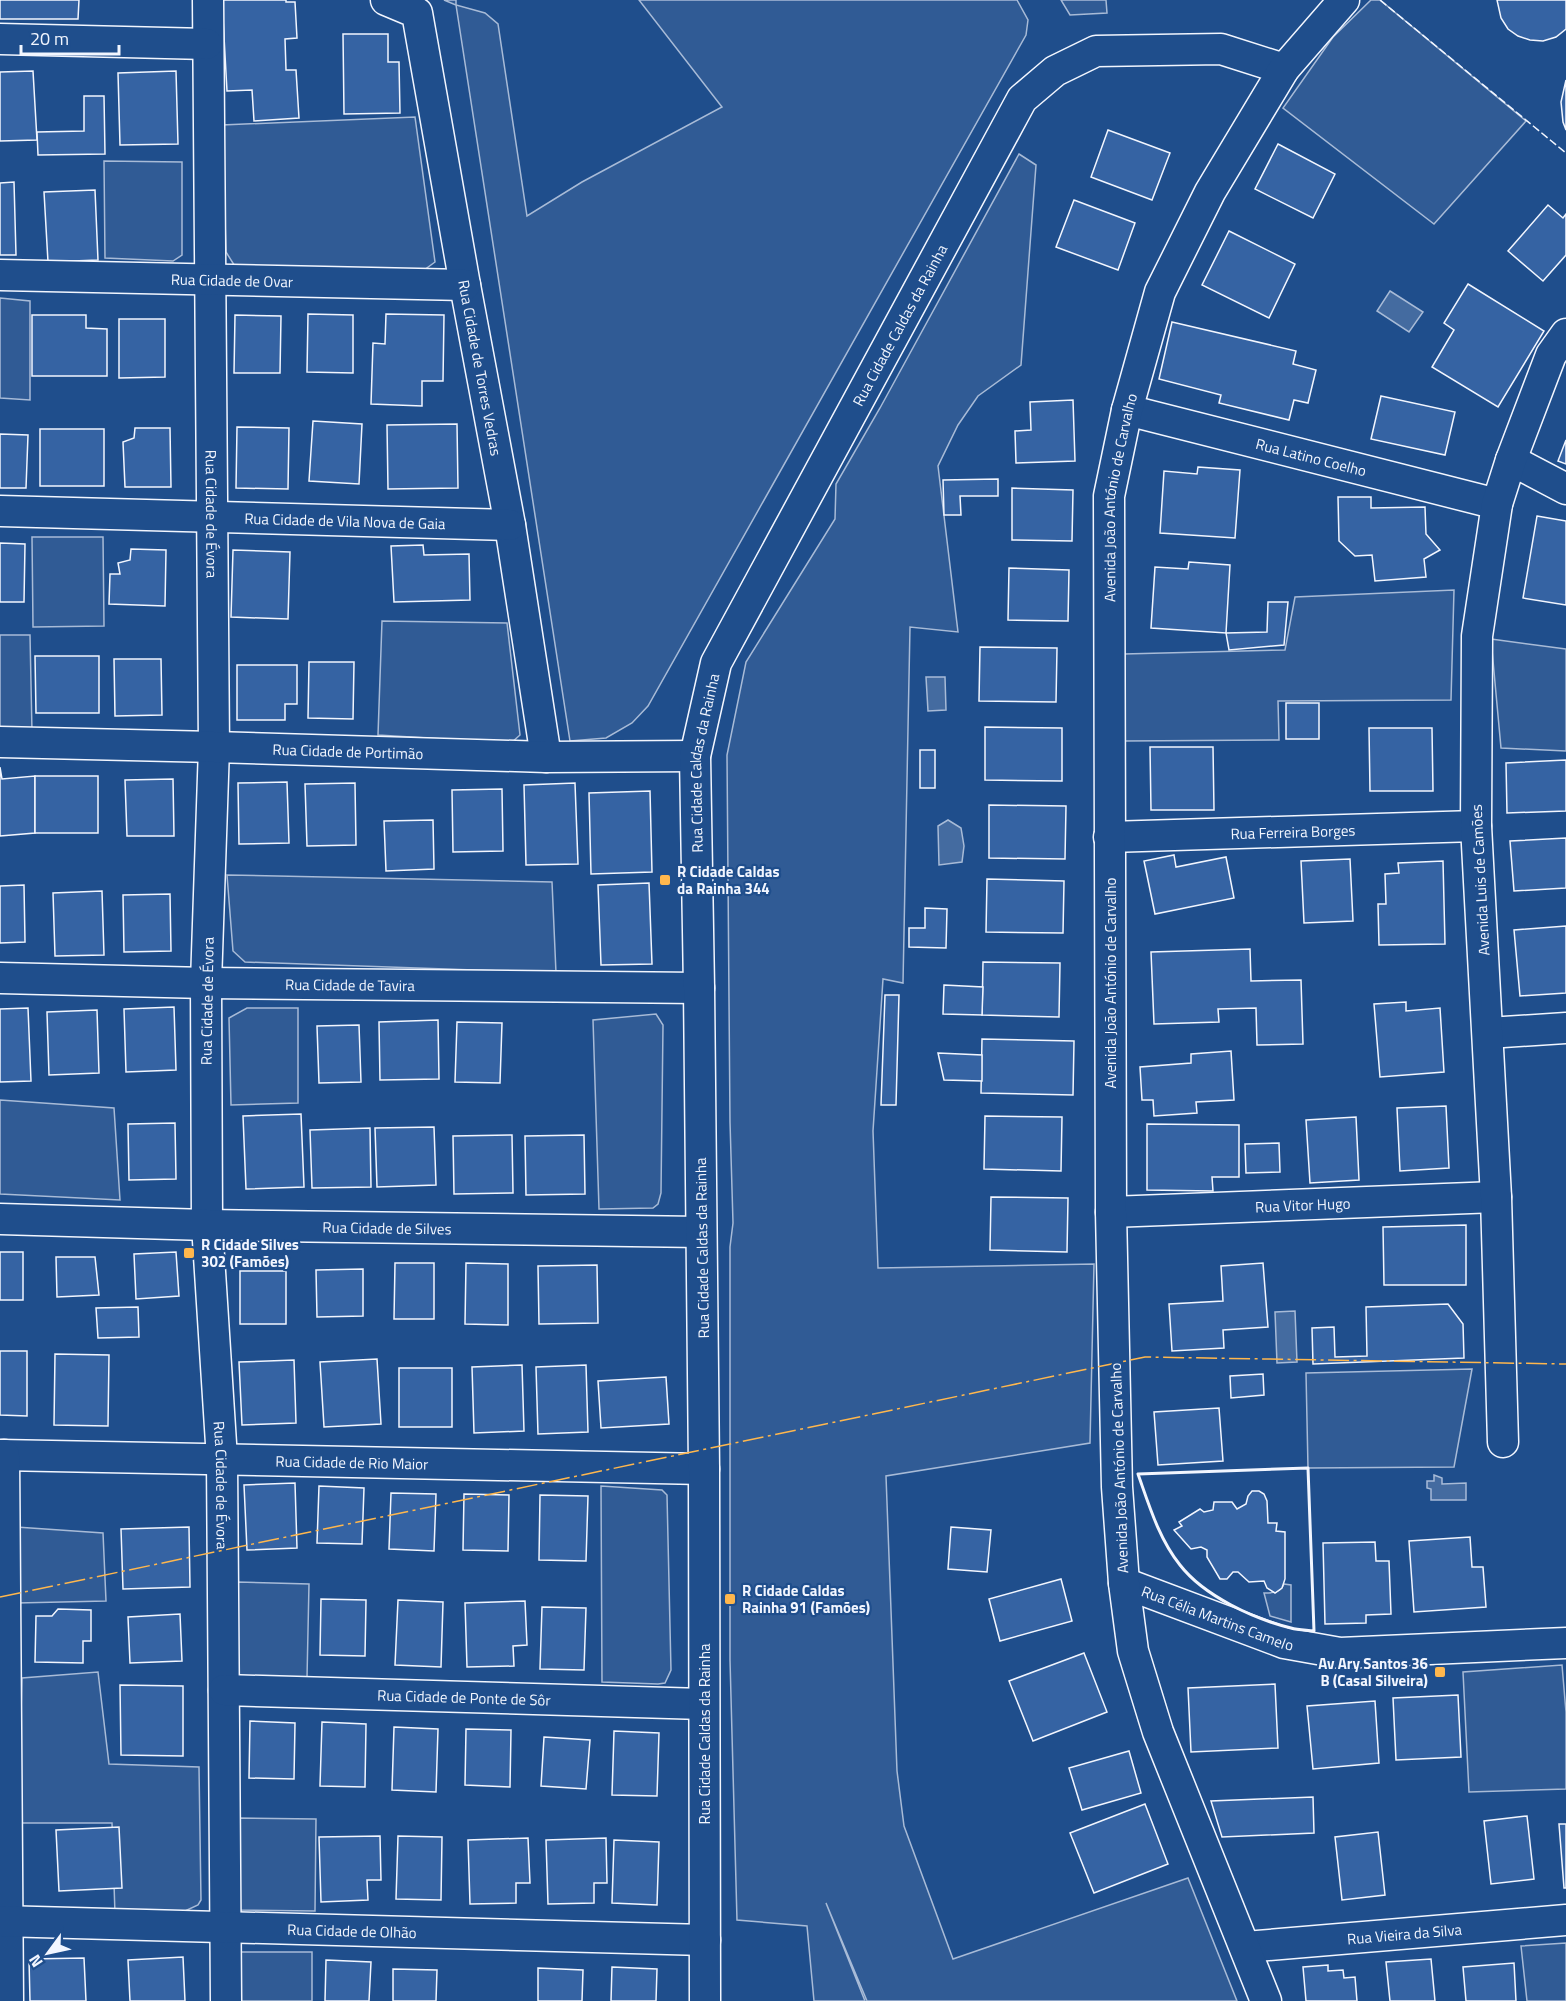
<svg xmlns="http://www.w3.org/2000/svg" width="1566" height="2001" viewBox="0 0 1566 2001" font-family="'Titillium Web',sans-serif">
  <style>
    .green { fill: #305b95; stroke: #a8bbd7; stroke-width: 1.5 }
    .water { fill: #446ba0; stroke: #a8bbd7; stroke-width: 1.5 }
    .building { fill: #3563a3; stroke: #f2f6ff; stroke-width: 1.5 }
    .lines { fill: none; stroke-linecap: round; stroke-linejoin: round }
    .minor-casing { stroke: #f2f6ff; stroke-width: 33 }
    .minor { stroke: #1f4e8c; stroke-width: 30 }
    .fence { stroke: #f2f6ff; stroke-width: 1.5; stroke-dasharray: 8 3; stroke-linecap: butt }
    .wall { stroke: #f2f6ff; stroke-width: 3 }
    .power { stroke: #ffb74d; stroke-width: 1.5; stroke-dasharray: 21 4.5 3 4.5; stroke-linecap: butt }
    .poi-dot { fill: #ffb74d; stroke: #1f4e8c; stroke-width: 2 }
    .labels { text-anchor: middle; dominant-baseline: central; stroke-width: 4.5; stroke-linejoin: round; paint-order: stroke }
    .street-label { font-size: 15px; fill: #f2f6ff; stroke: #1f4e8c }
    .poi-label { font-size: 15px; font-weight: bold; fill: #f2f6ff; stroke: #1f4e8c; text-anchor: start }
  </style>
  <rect width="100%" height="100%" fill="#1f4e8c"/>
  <!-- green -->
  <g class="green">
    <path d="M444,0H456V5L485,13L498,24L527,216L582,182L722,107L639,0H1017L1028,20L1026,35L648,706L632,723L606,738L570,741L456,5Z"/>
    <path d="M1061,0H1106L1107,13L1070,15Z"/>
    <path d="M1371,0H1380L1526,121L1434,224L1283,108L1333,37Z"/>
    <path d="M415,117L435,262L424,270L236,268L226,252L222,125Z"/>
    <path d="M1019,154L1036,165L1021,365L978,396L958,425L938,466L958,632L910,627L903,983L883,979L873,1131L878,1268L1094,1264L1090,1443L886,1476L897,1771L904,1826L953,1959L1188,1878L1237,2001H867L826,1903L865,2001H814L807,1926L737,1920L730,1660V1247L733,1223L730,1122L727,755L746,662L835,519L836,484L880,408Z"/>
    <path d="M104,161L182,162V255L173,261L105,258Z"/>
    <path d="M0,298L30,301V400L0,398Z"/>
    <path d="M32,537H103L104,626L33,627Z"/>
    <path d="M1454,590L1451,700L1278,701L1279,740L1124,741V654L1285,650L1295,597Z"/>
    <path d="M382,621L507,623L520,735L511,743L378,735Z"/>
    <path d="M0,635H30L32,732L0,733Z"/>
    <path d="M1491,639L1566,649V751L1501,748Z"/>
    <path d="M227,875L552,882L556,973L245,962L233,951Z"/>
    <path d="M247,1008H298V1103L231,1105L229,1018Z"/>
    <path d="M656,1014L663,1025L661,1193L658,1204L653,1208L599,1209L593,1020Z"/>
    <path d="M0,1100L114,1108L120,1200L0,1194Z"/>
    <path d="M1472,1369L1454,1467L1308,1468L1306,1373Z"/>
    <path d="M601,1486L662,1490L667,1495L671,1670L665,1683L658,1684L602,1682Z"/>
    <path d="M16,1527L103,1533L106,1601L17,1603Z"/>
    <path d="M237,1582L309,1584L307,1678L236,1677Z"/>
    <path d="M1284,1584L1291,1585V1622L1270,1616L1264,1593C1273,1593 1280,1593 1284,1584Z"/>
    <path d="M1562,1665L1566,1712V1789L1469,1792L1463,1672Z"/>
    <path d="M98,1672L109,1764L199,1767L201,1900L198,1905L185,1911L115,1914L112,1823H18L22,1678Z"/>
    <path d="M238,1818L316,1819L315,1911L237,1910Z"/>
    <path d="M1566,1943V2001H1527L1521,1946Z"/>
    <rect x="237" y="1952" width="75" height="49"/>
  </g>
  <!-- water -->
  <g class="water">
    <path d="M1390,291L1423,312L1409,332L1377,311Z"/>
    <path d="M926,677H945L946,710L928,711Z"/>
    <path d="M948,820L961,828L964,846L962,862L939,865L938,826Z"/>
    <path d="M1295,1311L1297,1362L1277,1363L1275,1312Z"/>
    <path d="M1434,1475L1442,1478V1484L1466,1483V1500H1431V1489L1427,1488V1481H1434Z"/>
  </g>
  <!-- building -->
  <g class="building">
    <path d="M0,0H79L78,19H0Z"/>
    <path d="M222,0H286V2H295L297,38L285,39L286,70H296L299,118L254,121L252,90L227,91Z"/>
    <path d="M1497,0H1566V29L1556,37L1543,41L1530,40L1518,36L1508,29L1501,18Z"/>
    <path d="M343,34H388V62H399L400,113L344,114Z"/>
    <path d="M33,71L37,140L0,141V72Z"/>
    <path d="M176,71L178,144L120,145L118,73Z"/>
    <path d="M1566,80V130L1563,122L1561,102Z"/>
    <path d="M84,96H104L105,154L38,155L37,132L84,131Z"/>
    <path d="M1108,130L1170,153L1152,200L1091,177Z"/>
    <path d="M1278,144L1335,174L1313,218L1255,189Z"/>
    <path d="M14,182L16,255H0V183Z"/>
    <path d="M95,190L98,260L48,262L44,192Z"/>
    <path d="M1074,200L1135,223L1118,270L1056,247Z"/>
    <path d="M1548,205L1563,218L1566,214V255L1543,281L1508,251Z"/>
    <path d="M1229,231L1295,264L1269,318L1202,285Z"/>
    <path d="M1468,284L1544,331L1498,407L1432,367L1454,330L1444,323Z"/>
    <path d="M308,314L353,315V373L307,372Z"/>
    <path d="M386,314L444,315L443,381H422V406L371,404L373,343L385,344Z"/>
    <path d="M32,315H86V328L107,329V376H32Z"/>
    <path d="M235,315L281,316L280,373H234Z"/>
    <path d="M119,319H165V377L119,378Z"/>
    <path d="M1172,322L1296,351L1293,364L1316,370L1308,403L1294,400L1289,420L1219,403L1221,395L1159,379Z"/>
    <path d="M1381,396L1455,412L1445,455L1371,439Z"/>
    <path d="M1073,400L1075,461L1016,463L1015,431L1031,430L1030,402Z"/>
    <path d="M313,421L362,424L359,484L309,481Z"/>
    <path d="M457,424L458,488L388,489L387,425Z"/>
    <path d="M237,427L289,428L288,489L236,488Z"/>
    <path d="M135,428H170L171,487H125L123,442L134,438Z"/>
    <rect x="40" y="429" width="64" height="57"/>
    <path d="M0,434L28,435L26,488H0Z"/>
    <path d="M1566,440V464L1558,461Z"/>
    <path d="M1198,467L1240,470L1235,538L1160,533L1164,471L1197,474Z"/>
    <path d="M998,479V496H960L961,515H944L943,480Z"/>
    <path d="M1012,488L1073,490L1072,541L1012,540Z"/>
    <path d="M1338,497H1371V508L1425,507L1426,534L1440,550L1424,559L1426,577L1375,581L1372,555L1355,556L1339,541Z"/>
    <path d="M1537,516L1566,521V605L1523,598Z"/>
    <path d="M0,543L25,544L24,602H0Z"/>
    <path d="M423,545L424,555L469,554L470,600L394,602L391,546Z"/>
    <path d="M131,549L166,550L165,606L109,604L110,574H120L118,563L130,560Z"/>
    <path d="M233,550L290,552L288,619L231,617Z"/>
    <path d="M1189,562L1230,565L1226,633L1151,628L1155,567L1188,569Z"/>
    <path d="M1009,568L1069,570L1068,621L1008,620Z"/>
    <path d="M1268,602H1288L1284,645L1229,650L1226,633L1267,632Z"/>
    <path d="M980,647L1057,648L1056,702L979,701Z"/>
    <path d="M35,656H99V713H36Z"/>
    <path d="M114,659H161L162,715L115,716Z"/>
    <path d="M309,662H354L353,719L308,718Z"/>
    <path d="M237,665H297V704H285V720H237Z"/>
    <rect x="1286" y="703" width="33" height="36"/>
    <path d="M985,727L1062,728V781L985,780Z"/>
    <path d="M1369,728H1432L1433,791H1370Z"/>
    <path d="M1150,747H1213L1214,810H1151Z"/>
    <rect x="920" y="750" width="15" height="38"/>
    <path d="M1566,760V811L1507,813L1506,763Z"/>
    <path d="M0,767L2,779L35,776V833L0,836Z"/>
    <rect x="35" y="776" width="63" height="57"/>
    <path d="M173,779L174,836H127L125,780Z"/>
    <path d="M287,782L289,843L239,844L238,783Z"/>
    <path d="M355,783L356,845L307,846L305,784Z"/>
    <path d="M575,783L578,864L526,865L524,785Z"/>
    <path d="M502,789L503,851L453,852L452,790Z"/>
    <path d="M650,791L652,872L591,874L589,793Z"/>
    <path d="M989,805L1066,806L1065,859L989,858Z"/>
    <path d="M433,820L434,869L386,871L384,821Z"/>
    <path d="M1566,838V888L1514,891L1510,841Z"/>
    <path d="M1174,855L1176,867L1226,857L1234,898L1155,914L1144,861Z"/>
    <path d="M1350,859L1353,921L1304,923L1301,861Z"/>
    <path d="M1443,861L1445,944L1379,945L1378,904H1386L1385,874L1399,873L1398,863Z"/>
    <path d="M987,879L1064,881L1063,933L986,932Z"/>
    <path d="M649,883L652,964L601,965L598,885Z"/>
    <path d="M24,885L25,942L0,943V886Z"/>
    <path d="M102,891L104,955L55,956L53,893Z"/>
    <path d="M170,894L171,951L124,952L123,895Z"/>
    <path d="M925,908L947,909L946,948L909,947V928H925Z"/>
    <path d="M1566,926V993L1520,996L1514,930Z"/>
    <path d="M1250,949L1251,981L1301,980L1303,1044L1257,1045L1256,1008L1218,1009L1219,1022L1154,1024L1151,952Z"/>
    <path d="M983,962L1060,963L1059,1017L982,1015Z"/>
    <path d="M944,985L983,987L982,1015L943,1014Z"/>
    <path d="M885,995H899L896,1105H881Z"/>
    <path d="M1406,1002V1011L1440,1008L1444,1072L1380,1077L1374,1004Z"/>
    <path d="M174,1007L176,1070L126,1072L124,1009Z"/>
    <path d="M28,1008L31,1081L0,1082V1009Z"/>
    <path d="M97,1010L99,1073L49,1075L47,1012Z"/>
    <path d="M438,1020L439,1079L380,1080L379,1022Z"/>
    <path d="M457,1022L502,1023L500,1083L455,1082Z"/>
    <path d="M359,1025L361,1082L319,1083L317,1026Z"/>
    <path d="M982,1039L1074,1041L1073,1095L981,1093Z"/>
    <path d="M1231,1051L1234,1100L1196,1102L1197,1113L1154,1116L1153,1100H1142L1140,1067L1191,1063V1054Z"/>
    <path d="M938,1053L982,1055V1081L944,1080Z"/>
    <path d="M1446,1106L1449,1168L1400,1171L1397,1108Z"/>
    <path d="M301,1114L304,1187L246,1189L243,1116Z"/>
    <path d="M985,1116L1062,1117L1061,1171L984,1169Z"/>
    <path d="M1356,1117L1359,1180L1310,1183L1306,1120Z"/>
    <path d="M175,1123L176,1179L129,1180L128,1124Z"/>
    <path d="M1147,1124L1239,1125V1177H1212L1213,1191L1147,1190Z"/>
    <path d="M434,1127L436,1185L377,1187L375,1128Z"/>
    <path d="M370,1128L371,1187L312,1188L310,1130Z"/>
    <path d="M512,1135L513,1193L454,1194L453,1136Z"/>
    <path d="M584,1135L585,1194L526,1195L525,1136Z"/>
    <path d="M1279,1143L1280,1172L1246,1173L1245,1144Z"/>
    <path d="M991,1197L1068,1198L1067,1252L990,1250Z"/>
    <path d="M1466,1225V1285H1384L1383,1227Z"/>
    <rect x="0" y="1252" width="23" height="48"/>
    <path d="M176,1252L179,1296L136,1299L134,1254Z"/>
    <path d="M56,1257H95L99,1295L57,1297Z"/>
    <path d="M395,1263H434V1319H394Z"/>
    <path d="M466,1263L508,1264V1325L465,1324Z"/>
    <path d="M1263,1263L1268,1327L1223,1330L1224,1348L1172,1351L1169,1304L1223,1301L1221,1266Z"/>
    <path d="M597,1265L598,1323L539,1324L538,1266Z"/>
    <path d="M363,1269V1316L317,1317L316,1270Z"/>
    <rect x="240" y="1271" width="46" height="53"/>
    <path d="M1448,1304L1463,1324L1464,1358L1313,1364L1312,1328L1334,1327L1335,1357L1367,1356L1366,1307Z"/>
    <path d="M138,1307L139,1337L98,1338L96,1308Z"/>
    <path d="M0,1351H27V1416L0,1415Z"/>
    <path d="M55,1354L109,1355L108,1426L54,1425Z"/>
    <path d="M377,1359L381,1424L324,1427L320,1362Z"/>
    <path d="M294,1360L296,1423L242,1425L239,1362Z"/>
    <path d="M522,1365L524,1431L474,1433L472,1367Z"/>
    <path d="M586,1365L588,1432L538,1434L536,1367Z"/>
    <rect x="399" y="1368" width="53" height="59"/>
    <path d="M1263,1374L1264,1395L1231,1398L1230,1376Z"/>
    <path d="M666,1377L669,1424L601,1428L598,1381Z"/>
    <path d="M1219,1408L1223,1461L1158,1465L1154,1412Z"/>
    <path d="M295,1483L297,1548L247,1550L244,1485Z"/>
    <path d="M319,1486L364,1488L362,1544L317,1543Z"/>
    <path d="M1252,1491H1259L1264,1494L1267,1501L1268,1523H1277L1276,1531L1285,1532V1579L1282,1588L1275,1593L1267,1588L1264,1581L1249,1582L1238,1572H1233L1227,1579H1220L1207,1557V1550L1201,1547L1191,1549L1174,1530L1182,1526L1179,1522L1200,1509L1204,1512L1213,1510L1214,1502H1232L1237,1509L1246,1504L1248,1496Z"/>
    <path d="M391,1493L436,1494L434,1551L389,1549Z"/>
    <path d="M464,1494L509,1495L508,1551L463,1550Z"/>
    <path d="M540,1495L588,1496L586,1561L539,1560Z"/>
    <path d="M189,1527L190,1587L123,1589L121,1529Z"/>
    <path d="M951,1527L991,1530L987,1572L948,1569Z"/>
    <path d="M1470,1537L1472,1567H1483L1486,1607L1414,1612L1409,1541Z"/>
    <path d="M1375,1542L1376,1561H1389L1391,1614L1366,1615V1623L1325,1624L1323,1543Z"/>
    <path d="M1061,1579L1072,1621L1000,1641L989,1599Z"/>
    <path d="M321,1599L366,1600L365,1656L320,1655Z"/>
    <path d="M398,1600L443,1602L441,1667L395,1665Z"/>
    <path d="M525,1601L527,1645L513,1646L514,1666L467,1667L465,1603Z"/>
    <path d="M542,1607L586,1608L584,1670L540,1669Z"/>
    <path d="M58,1609L91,1610V1641H83V1663L35,1662L36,1616H52Z"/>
    <path d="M180,1614L182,1661L130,1663L128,1617Z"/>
    <path d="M1084,1653L1107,1712L1033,1741L1009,1681Z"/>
    <path d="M1275,1684L1278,1748L1191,1752L1188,1688Z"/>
    <path d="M120,1685L183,1686V1756L121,1755Z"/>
    <path d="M1458,1695L1461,1757L1396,1760L1393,1698Z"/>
    <path d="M1375,1701L1379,1763L1313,1769L1307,1706Z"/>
    <path d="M250,1721L295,1723L294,1779L249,1778Z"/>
    <path d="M322,1722L366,1724L365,1787L320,1786Z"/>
    <path d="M394,1727L438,1729L436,1792L392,1790Z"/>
    <path d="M466,1729L511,1730L510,1787L465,1785Z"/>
    <path d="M614,1731L659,1733L657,1796L612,1795Z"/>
    <path d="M544,1737L590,1740L586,1789L541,1786Z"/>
    <path d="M1129,1751L1141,1793L1082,1810L1069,1768Z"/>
    <path d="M1313,1797L1314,1833L1222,1837L1211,1801Z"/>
    <path d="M1145,1804L1168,1864L1094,1893L1070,1833Z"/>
    <path d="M1527,1816L1534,1879L1491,1884L1484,1821Z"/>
    <path d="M1559,1824H1566V1888H1564Z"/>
    <path d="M119,1827L122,1888L59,1891L56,1830Z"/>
    <path d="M1378,1832L1385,1895L1342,1900L1335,1837Z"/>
    <path d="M380,1836L381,1880H367L368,1900L321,1902L319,1837Z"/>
    <path d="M398,1836L442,1837L441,1900L396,1899Z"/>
    <path d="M528,1838L530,1883H516V1903L470,1904L468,1840Z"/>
    <path d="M606,1838L607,1883H594V1903L548,1904L546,1840Z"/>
    <path d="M614,1840L659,1842L657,1905L612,1903Z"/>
    <path d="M183,1957L185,2001H130L128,1960Z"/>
    <path d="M84,1958L86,2001H30L29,1959Z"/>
    <path d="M1431,1959L1435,2001H1390L1386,1962Z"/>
    <path d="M326,1960L371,1962L369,2001H325Z"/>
    <path d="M1514,1963L1516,2001H1466L1463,1967Z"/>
    <path d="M1328,1965V1971L1343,1970L1344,1978L1355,1977L1357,2001H1306L1303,1967Z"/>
    <path d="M612,1967L657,1969L656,2001H611Z"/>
    <path d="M538,1968L583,1970L582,2001H538Z"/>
    <path d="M393,1969L437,1970L436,2001H393Z"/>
  </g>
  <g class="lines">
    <defs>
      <g id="minor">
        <path id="s1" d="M208,0L214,747L206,983L207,1225L222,1459L226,2001"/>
        <path id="s2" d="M386,0L417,13L465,285L510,525L546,757"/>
        <path d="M0,39L207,44"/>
        <path id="s3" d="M0,275L465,285"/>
        <path id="s4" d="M1127,410L1497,504"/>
        <path d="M1511,460L1566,489"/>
        <path id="s5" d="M0,511L510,525"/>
        <path id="s6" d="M0,742L214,747L546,757L695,756"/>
        <path id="s7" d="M1109,837L1476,826"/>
        <path id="s8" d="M0,978L206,983L699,988"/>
        <path d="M1488,1033L1566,1028"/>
        <path id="s9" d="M1111,1212L1496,1197"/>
        <path id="s10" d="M0,1219L207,1225L701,1232"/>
        <path d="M1503,1442L1496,1197L1476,826L1477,636L1497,504L1511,460L1551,355L1566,334"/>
        <path id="s11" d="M0,1455L704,1469"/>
        <path d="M4,1455L8,2001"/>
        <path id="s12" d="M1124,1583L1284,1643L1340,1653L1566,1643"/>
        <path id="s13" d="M224,1690L703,1704"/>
        <path id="s14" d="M0,1921L705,1940"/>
        <path id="s15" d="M1245,1947L1566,1920"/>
        <path id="s16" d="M705,2001L704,1469L699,988L695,756L716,663L1022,99L1055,71L1096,51L1221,49L1284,69"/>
        <path id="s17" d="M1266,2001L1158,1732L1133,1651L1124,1583L1117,1487L1111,1212L1109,496L1127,410L1160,292L1210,192L1284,69L1344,0"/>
      </g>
    </defs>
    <!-- minor casing -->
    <use href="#minor" class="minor-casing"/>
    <!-- minor -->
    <use href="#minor" class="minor"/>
    <!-- fence -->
    <path class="fence" d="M1380,0L1566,153"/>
    <!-- wall -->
    <path class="wall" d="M1308,1468L1314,1631C1306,1630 1298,1630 1291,1628C1254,1619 1204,1596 1180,1565C1159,1539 1149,1505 1138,1474Z"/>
    <!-- power -->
    <path class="power" d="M0,1597L1145,1357L1566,1364"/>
  </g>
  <!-- markers -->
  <g class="poi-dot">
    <rect x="659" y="874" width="12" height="12" rx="3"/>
    <rect x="183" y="1247" width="12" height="12" rx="3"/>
    <rect x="724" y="1593" width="12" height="12" rx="3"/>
    <rect x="1434" y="1666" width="12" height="12" rx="3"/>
  </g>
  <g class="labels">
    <!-- street labels -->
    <g class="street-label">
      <text stroke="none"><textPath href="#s3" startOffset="232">Rua Cidade de Ovar</textPath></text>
      <text stroke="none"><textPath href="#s16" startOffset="1725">Rua Cidade Caldas da Rainha</textPath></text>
      <text stroke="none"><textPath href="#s2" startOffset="394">Rua Cidade de Torres Vedras</textPath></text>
      <text stroke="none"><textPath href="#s4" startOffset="190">Rua Latino Coelho</textPath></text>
      <text stroke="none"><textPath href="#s17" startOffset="1530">Avenida João António de Carvalho</textPath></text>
      <text stroke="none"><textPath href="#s1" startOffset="514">Rua Cidade de Évora</textPath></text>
      <text stroke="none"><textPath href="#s5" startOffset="345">Rua Cidade de Vila Nova de Gaia</textPath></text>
      <text stroke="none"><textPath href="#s6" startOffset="348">Rua Cidade de Portimão</textPath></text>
      <text stroke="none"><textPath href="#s16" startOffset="1239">Rua Cidade Caldas da Rainha</textPath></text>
      <text stroke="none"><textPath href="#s7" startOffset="184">Rua Ferreira Borges</textPath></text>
      <text transform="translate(1480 880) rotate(-93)">Avenida Luis de Camões</text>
      <text transform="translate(1110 983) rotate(-90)">Avenida João António de Carvalho</text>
      <text stroke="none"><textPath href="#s8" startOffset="350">Rua Cidade de Tavira</textPath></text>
      <text transform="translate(207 1001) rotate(-89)">Rua Cidade de Évora</text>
      <text stroke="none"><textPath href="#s9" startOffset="192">Rua Vitor Hugo</textPath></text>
      <text stroke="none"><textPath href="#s10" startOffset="387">Rua Cidade de Silves</textPath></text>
      <text transform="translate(702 1248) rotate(-91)">Rua Cidade Caldas da Rainha</text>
      <text stroke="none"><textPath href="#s11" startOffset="352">Rua Cidade de Rio Maior</textPath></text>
      <text transform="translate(1119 1468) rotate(-92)">Avenida João António de Carvalho</text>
      <text stroke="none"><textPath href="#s1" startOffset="1486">Rua Cidade de Évora</textPath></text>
      <text stroke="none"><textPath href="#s12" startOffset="100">Rua Célia Martins Camelo</textPath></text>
      <text stroke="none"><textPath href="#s13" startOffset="240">Rua Cidade de Ponte de Sôr</textPath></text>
      <text transform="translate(704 1734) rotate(-90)">Rua Cidade Caldas da Rainha</text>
      <text stroke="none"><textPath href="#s14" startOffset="352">Rua Cidade de Olhão</textPath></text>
      <text stroke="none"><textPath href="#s15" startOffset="160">Rua Vieira da Silva</textPath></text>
    </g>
    <!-- poi labels -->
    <g class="poi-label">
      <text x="677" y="871">R Cidade Caldas<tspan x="677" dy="17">da Rainha 344</tspan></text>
      <text x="201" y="1244">R Cidade Silves<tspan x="201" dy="17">302 (Famões)</tspan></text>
      <text x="742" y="1590">R Cidade Caldas<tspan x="742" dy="17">Rainha 91 (Famões)</tspan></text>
      <text x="1428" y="1663" text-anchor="end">Av Ary Santos 36<tspan x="1428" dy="17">B (Casal Silveira)</tspan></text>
    </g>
  </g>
  <!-- north arrow -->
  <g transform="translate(48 1953) rotate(237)" stroke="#1f4e8c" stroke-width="4.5" paint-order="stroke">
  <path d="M0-4.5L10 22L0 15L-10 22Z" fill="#f2f6ff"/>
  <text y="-9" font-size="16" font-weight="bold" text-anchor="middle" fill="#f2f6ff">N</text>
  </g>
  <!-- scale -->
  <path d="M21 45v9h98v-9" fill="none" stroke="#f2f6ff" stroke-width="3"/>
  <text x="30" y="45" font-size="18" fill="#f2f6ff" stroke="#1f4e8c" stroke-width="4.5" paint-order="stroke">20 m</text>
</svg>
